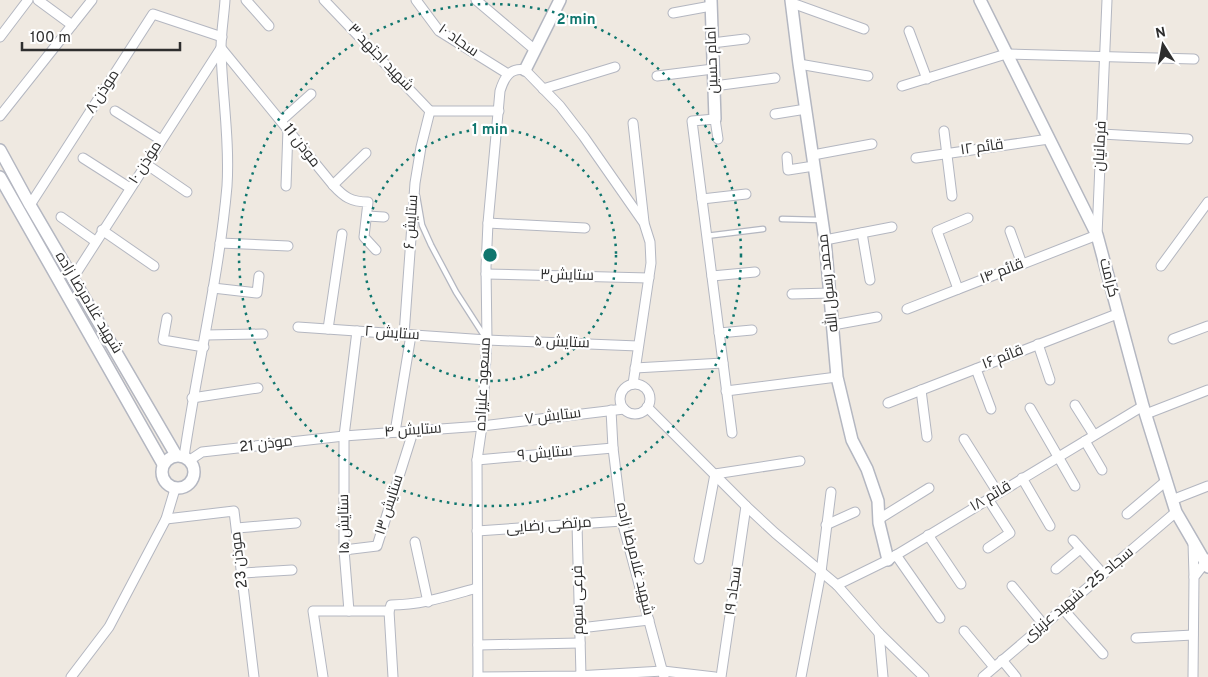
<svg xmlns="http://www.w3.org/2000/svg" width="1208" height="677" viewBox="0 0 1208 677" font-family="Overpass,Cairo,sans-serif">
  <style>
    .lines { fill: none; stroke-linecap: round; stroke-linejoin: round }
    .service-casing { stroke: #b4b7c1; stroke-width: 7 }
    .minor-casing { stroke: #b4b7c1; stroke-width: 11 }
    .tertiary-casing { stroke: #b4b7c1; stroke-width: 14 }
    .service { stroke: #fff; stroke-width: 4.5 }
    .minor { stroke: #fff; stroke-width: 9 }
    .tertiary { stroke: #fff; stroke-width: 11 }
    .ring { fill: none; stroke: #0f766e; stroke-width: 2.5; stroke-dasharray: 2.5 5 }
    .labels { text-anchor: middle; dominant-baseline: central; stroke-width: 4.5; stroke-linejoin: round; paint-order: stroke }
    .street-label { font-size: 15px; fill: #2e2e2e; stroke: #fff }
    .centre { fill: #0f766e; stroke: #fff; stroke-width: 2.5 }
    .ring-label { font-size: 15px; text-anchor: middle; font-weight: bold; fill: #0f766e; stroke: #fff; stroke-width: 4.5; stroke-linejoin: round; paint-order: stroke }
  </style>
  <rect width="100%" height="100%" fill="#efe9e1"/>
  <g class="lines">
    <defs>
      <g id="service">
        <path d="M417,196L422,225L431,245L456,292L485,337"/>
        <path d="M782,219L821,220"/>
        <path d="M706,236L763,229"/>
      </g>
      <g id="minor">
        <path d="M38,0L72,25"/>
        <path d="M246,0L269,26"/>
        <path d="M324,0L430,111"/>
        <path d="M416,0L439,31L508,74"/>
        <path d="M476,0L535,50"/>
        <path d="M792,3L864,29"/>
        <path d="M673,13L711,6"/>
        <path d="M909,31L927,79"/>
        <path d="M0,37L28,0"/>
        <path d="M712,43L745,39"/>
        <path d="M799,64L868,76"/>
        <path d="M657,76L713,69"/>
        <path d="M714,86L775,78"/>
        <path d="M902,86L1006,54L1194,59"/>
        <path d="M543,89L615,67"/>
        <path d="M115,111L161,140"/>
        <path d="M430,111H499"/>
        <path d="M775,114L806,109"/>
        <path d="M0,116L92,0"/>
        <path d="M282,120L311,94"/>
        <path d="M633,123L644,222"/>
        <path d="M944,131L952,196"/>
        <path d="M1102,134L1188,139"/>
        <path d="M718,139L715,119L692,121L732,433"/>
        <path d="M813,155L872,144"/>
        <path d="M787,157L788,170L814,166"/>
        <path d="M83,158L130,188"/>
        <path d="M916,158L1049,139"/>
        <path d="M146,164L187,192"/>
        <path d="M333,185L366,153"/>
        <path d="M286,186L288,129"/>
        <path d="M702,199L746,194"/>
        <path d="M30,205L153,14L222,37"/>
        <path d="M367,216L384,217"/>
        <path d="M61,217L95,241"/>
        <path d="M488,223L585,228"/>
        <path d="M102,230L154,266"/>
        <path d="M1010,231L1022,264"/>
        <path d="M862,233L870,280"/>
        <path d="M825,240L892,227"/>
        <path d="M220,243L288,246"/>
        <path d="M1161,266L1208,202"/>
        <path d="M486,274L649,278"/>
        <path d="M712,276L755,272"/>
        <path d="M73,278L221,48L333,185C344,197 351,202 368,202L364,237L376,250"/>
        <path d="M213,288L257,293L259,276"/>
        <path d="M958,289L937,231L968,218"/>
        <path d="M792,294L831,293"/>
        <path d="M907,309L1097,235L1107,0"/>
        <path d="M167,318L163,340L204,347"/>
        <path d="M833,325L877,317"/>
        <path d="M298,327L487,340L638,346"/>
        <path d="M328,329L342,234"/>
        <path d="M719,333L752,330"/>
        <path d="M206,335L263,334"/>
        <path d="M404,335L415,183L421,147L430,111"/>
        <path d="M1173,339L1208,326"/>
        <path d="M1038,344L1050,380"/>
        <path d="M635,368L723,363"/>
        <path d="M976,369L991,409"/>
        <circle cx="635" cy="399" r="15"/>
        <path d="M921,390L927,437"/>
        <path d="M726,391L837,377"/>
        <path d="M192,398L258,388"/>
        <path d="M888,403L1117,314"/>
        <path d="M1075,405L1094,435"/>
        <path d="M647,407L746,506L775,533L837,585L879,633L924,677"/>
        <path d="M1030,408L1075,486"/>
        <path d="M611,410L613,448L622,521L664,677"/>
        <path d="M1146,414L1208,390"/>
        <path d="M395,432L411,335"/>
        <path d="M964,439L998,493"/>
        <path d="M1085,441L1102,470"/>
        <path d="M184,457C197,366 219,277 227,186C230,140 222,95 221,49C221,33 224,16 225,0"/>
        <path d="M190,460L202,452L344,436L482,426L624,409"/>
        <path d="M477,460L613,448"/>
        <path d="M1022,478L1050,526"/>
        <path d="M988,499L1010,533L988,548"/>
        <path d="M1172,500L1208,486"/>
        <path d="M1127,514L1166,481"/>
        <path d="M166,519L234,511L254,677"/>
        <path d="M879,519L929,488"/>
        <path d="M577,524L581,676"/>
        <path d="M826,525L855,512"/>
        <path d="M237,528L296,523"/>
        <path d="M477,531L622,521"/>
        <path d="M928,535L961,584"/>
        <path d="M1073,540L1103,574"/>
        <path d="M415,542L428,602"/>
        <path d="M1193,542L1194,577"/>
        <path d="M344,550L377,546L413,432"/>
        <path d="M896,555L940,618"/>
        <path d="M699,559L715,474L800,461"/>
        <path d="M1056,569L1080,549"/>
        <path d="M242,573L292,570"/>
        <path d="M837,585L888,560L1143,406"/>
        <path d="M1012,586L1044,625"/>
        <path d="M1063,609L1103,654"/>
        <path d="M349,611L344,550V436L357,331"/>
        <path d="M389,611L393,677"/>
        <path d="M580,628L649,620"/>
        <path d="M964,631L994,667"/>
        <path d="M879,633L883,677"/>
        <path d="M1136,638L1193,635"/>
        <path d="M478,645L580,643"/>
        <path d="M1002,660L1016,677"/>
        <path d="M71,677L109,627L166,519L175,489"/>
        <path d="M323,677L313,611H389L391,605C421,605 448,596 477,588"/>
        <path d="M478,677L477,460L482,426L487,340L486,267L488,223L500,91C504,78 510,67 525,70L560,106L584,137L644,223L650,242L651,263L633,384"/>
        <path d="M478,677L576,676L663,671L715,677"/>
        <path d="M721,677L746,506"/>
        <path d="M801,677L821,572L831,492"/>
        <path d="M983,677L1176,512"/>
        <path d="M1193,677L1194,577L1208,559"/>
      </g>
      <g id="tertiary">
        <path d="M711,0L715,119"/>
        <path d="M791,0L799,64L825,240L837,377L852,440L867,469L878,501L879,523L888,560"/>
        <path d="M980,0L1097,235L1143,406L1176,512L1208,567"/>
        <path d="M525,70L560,0"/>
        <path d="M0,150L30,205L176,455"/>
        <path d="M0,177L163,464"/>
        <circle cx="178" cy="472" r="16"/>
      </g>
    </defs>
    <!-- service casing -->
    <use href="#service" class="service-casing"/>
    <!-- minor casing -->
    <use href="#minor" class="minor-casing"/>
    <!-- tertiary casing -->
    <use href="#tertiary" class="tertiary-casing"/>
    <!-- service -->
    <use href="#service" class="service"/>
    <!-- minor -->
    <use href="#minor" class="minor"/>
    <!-- tertiary -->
    <use href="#tertiary" class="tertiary"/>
  </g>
  <!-- distance rings -->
  <g class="ring">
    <circle cx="490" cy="255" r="126"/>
    <circle cx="490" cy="255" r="251"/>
  </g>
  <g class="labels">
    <!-- street labels -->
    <g class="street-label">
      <text transform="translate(458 41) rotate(35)">سجاد ۱۰</text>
      <text transform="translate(380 58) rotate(46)">شهید اجتهد ۳</text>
      <text transform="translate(713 60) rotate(-92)">امام حسین</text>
      <text transform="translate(103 92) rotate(-57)">موذن ۸</text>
      <text transform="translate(301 146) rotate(52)">موذن 11</text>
      <text transform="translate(1101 146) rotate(-87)">فرمانیان</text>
      <text transform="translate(982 148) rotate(-8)">قائم ۱۲</text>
      <text transform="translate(146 163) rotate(-57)">موٰذن ۱۰</text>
      <text transform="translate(412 222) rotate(-86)">ستایش ۶</text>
      <text transform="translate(1002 272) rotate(-21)">قائم ۱۴</text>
      <text transform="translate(567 276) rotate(1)">ستایش۳</text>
      <text transform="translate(1108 278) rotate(76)">کرامت</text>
      <text transform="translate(829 283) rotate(-96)">محمد رسول الله</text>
      <text transform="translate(88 303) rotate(59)">شهید غلامرضا زاده</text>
      <text transform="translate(392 334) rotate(4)">ستایش ۲</text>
      <text transform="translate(562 343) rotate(2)">ستایش ۵</text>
      <text transform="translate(1003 358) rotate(-21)">قائم ۱۶</text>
      <text transform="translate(484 384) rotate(-87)">مسعود علیزاده</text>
      <text transform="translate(553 417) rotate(-7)">ستایش ۷</text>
      <text transform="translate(413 431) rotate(-4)">ستایش ۴</text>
      <text transform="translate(266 445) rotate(-7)">موذن 21</text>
      <text transform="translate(545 454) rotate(-5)">ستایش ۹</text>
      <text transform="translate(991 497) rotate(-31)">قائم ۱۸</text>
      <text transform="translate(390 505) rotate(-72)">ستایش ۱۳</text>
      <text transform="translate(345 524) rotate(-91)">ستایش ۱۵</text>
      <text transform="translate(549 526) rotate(-4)">مرتضی رضایی</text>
      <text transform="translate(634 559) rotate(76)">شهید غلامرضا زاده</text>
      <text transform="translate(240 560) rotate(-97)">موذن 23</text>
      <text transform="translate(734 591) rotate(-82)">سجاد ۱۹</text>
      <text transform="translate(1079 595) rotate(-40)">سجاد 25- شهید عزیزی</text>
      <text transform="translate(579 600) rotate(-91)">فرعی سوم</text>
    </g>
  </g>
  <circle cx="490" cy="255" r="8" class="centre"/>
  <g class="ring-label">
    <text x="576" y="24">2 min</text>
    <text x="490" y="134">1 min</text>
  </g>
  <!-- north arrow -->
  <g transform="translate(1163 45) rotate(349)" stroke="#ffffff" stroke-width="4" paint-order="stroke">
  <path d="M0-4L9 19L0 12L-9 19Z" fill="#2e2e2e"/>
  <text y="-8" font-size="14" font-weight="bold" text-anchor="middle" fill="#2e2e2e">N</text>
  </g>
  <!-- scale -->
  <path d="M22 42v8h158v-8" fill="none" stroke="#2e2e2e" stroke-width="2.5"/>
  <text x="30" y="42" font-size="15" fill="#2e2e2e" stroke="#ffffff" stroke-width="4" paint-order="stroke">100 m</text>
</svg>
